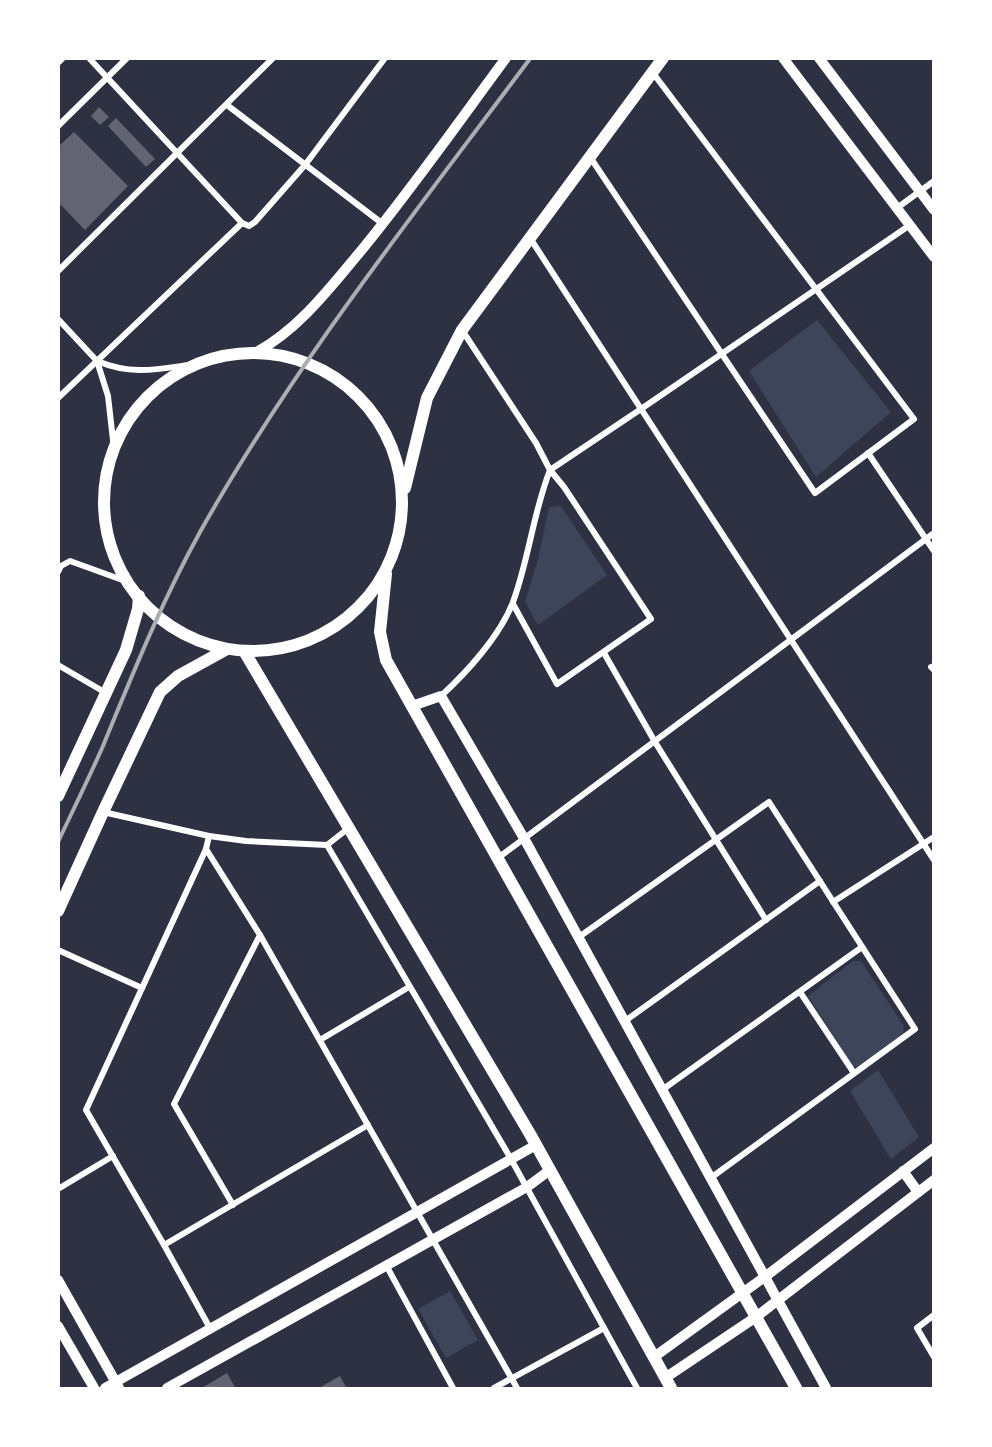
<svg xmlns="http://www.w3.org/2000/svg" width="992" height="1447" viewBox="0 0 992 1447" font-family="Mulish,sans-serif">
  <style>
    .green { fill: #3c4559 }
    .building { fill: #626471 }
    .lines { fill: none; stroke-linecap: round; stroke-linejoin: round }
    .minor { stroke: #fff; stroke-width: 6 }
    .tertiary { stroke: #fff; stroke-width: 10 }
    .secondary { stroke: #fff; stroke-width: 12 }
    .rail { stroke: #abadb3; stroke-width: 4 }
  </style>
  <rect width="100%" height="100%" fill="#2d3142"/>
  <!-- green -->
  <g class="green">
    <path d="M817,320L891,412L816,477L749,371Z"/>
    <path d="M561,506L607,575L538,625L525,602L538,559L549,507Z"/>
    <path d="M853,961H861L904,1026L903,1034L859,1067H853L808,996Z"/>
    <path d="M878,1070L919,1137L891,1159L850,1091Z"/>
    <path d="M450,1291L478,1340L446,1358L418,1309Z"/>
  </g>
  <!-- building -->
  <g class="building">
    <path d="M99,107L109,117L100,125L91,116Z"/>
    <path d="M116,118L155,159L146,167L108,126Z"/>
    <path d="M74,132L128,186L85,230L58,202V147Z"/>
    <path d="M227,1373L236,1389H200Z"/>
    <path d="M340,1376L347,1389H317Z"/>
  </g>
  <g class="lines">
    <!-- minor -->
    <g class="minor">
      <path d="M89,58L242,223"/>
      <path d="M58,63L63,58"/>
      <path d="M227,105L383,224"/>
      <path d="M58,126L127,58"/>
      <path d="M590,157L815,493L914,419L653,73"/>
      <path d="M897,208L934,181"/>
      <path d="M530,238L934,860"/>
      <path d="M58,271L273,58"/>
      <path d="M58,319L97,361L108,396L114,449"/>
      <path d="M462,330L536,443L550,470L564,487L651,619L557,684L513,604"/>
      <path d="M97,361C133,376 158,369 195,364"/>
      <path d="M58,398L242,223L249,226L255,222L305,165L385,58"/>
      <path d="M868,453L934,551"/>
      <path d="M550,470L641,409L910,225"/>
      <path d="M58,572L61,566L70,561L128,582"/>
      <path d="M604,653L655,742L766,920"/>
      <path d="M58,665L106,693"/>
      <path d="M934,666L931,667L934,670"/>
      <path d="M441,696C467,672 500,636 513,602C529,559 533,513 550,470"/>
      <path d="M103,812L209,836L246,841L327,845L511,1159L637,1388"/>
      <path d="M209,836L206,849L86,1110L164,1245L211,1330"/>
      <path d="M327,845L350,827"/>
      <path d="M206,849L260,935L517,1388"/>
      <path d="M498,858L934,533"/>
      <path d="M833,902L934,837"/>
      <path d="M579,937L769,802L915,1029L712,1177"/>
      <path d="M58,950L142,988"/>
      <path d="M800,992L854,1073"/>
      <path d="M625,1021L820,881"/>
      <path d="M320,1040L409,987"/>
      <path d="M662,1090L862,947"/>
      <path d="M58,1189L113,1156"/>
      <path d="M233,1205L174,1104L260,935"/>
      <path d="M164,1245L368,1125"/>
      <path d="M386,1265L453,1388"/>
      <path d="M934,1315L917,1328L934,1357"/>
      <path d="M494,1388L604,1328"/>
    </g>
    <!-- tertiary -->
    <g class="tertiary">
      <path d="M783,58L934,257"/>
      <path d="M819,58L934,210"/>
      <path d="M255,353C299,329 328,290 360,252C411,190 458,123 506,58"/>
      <path d="M412,706L441,696L525,840L826,1388"/>
      <path d="M903,1171L918,1192"/>
      <path d="M58,1280L119,1388"/>
      <path d="M58,1326L94,1388"/>
      <path d="M654,1357L766,1276L934,1148"/>
      <path d="M665,1378L756,1317L934,1180"/>
      <path d="M105,1388L536,1145"/>
      <path d="M167,1388L527,1187L550,1170"/>
    </g>
    <!-- secondary -->
    <g class="secondary">
      <circle cx="253" cy="502" r="149"/>
      <path d="M405,488L427,398L462,330L663,58"/>
      <path d="M386,574L380,632L386,660L796,1388"/>
      <path d="M244,651L530,1134L671,1388"/>
      <path d="M58,796L126,650L138,609L139,596"/>
      <path d="M58,911L103,812L160,692L178,676L227,649"/>
    </g>
    <!-- rail -->
    <path class="rail" d="M58,842C73,810 89,778 103,746C133,673 162,601 200,532C294,365 414,214 529,60"/>
  </g>
  <!-- border -->
  <rect width="992" height="1447" fill="none" stroke="#ffffff" stroke-width="120"/>
</svg>
